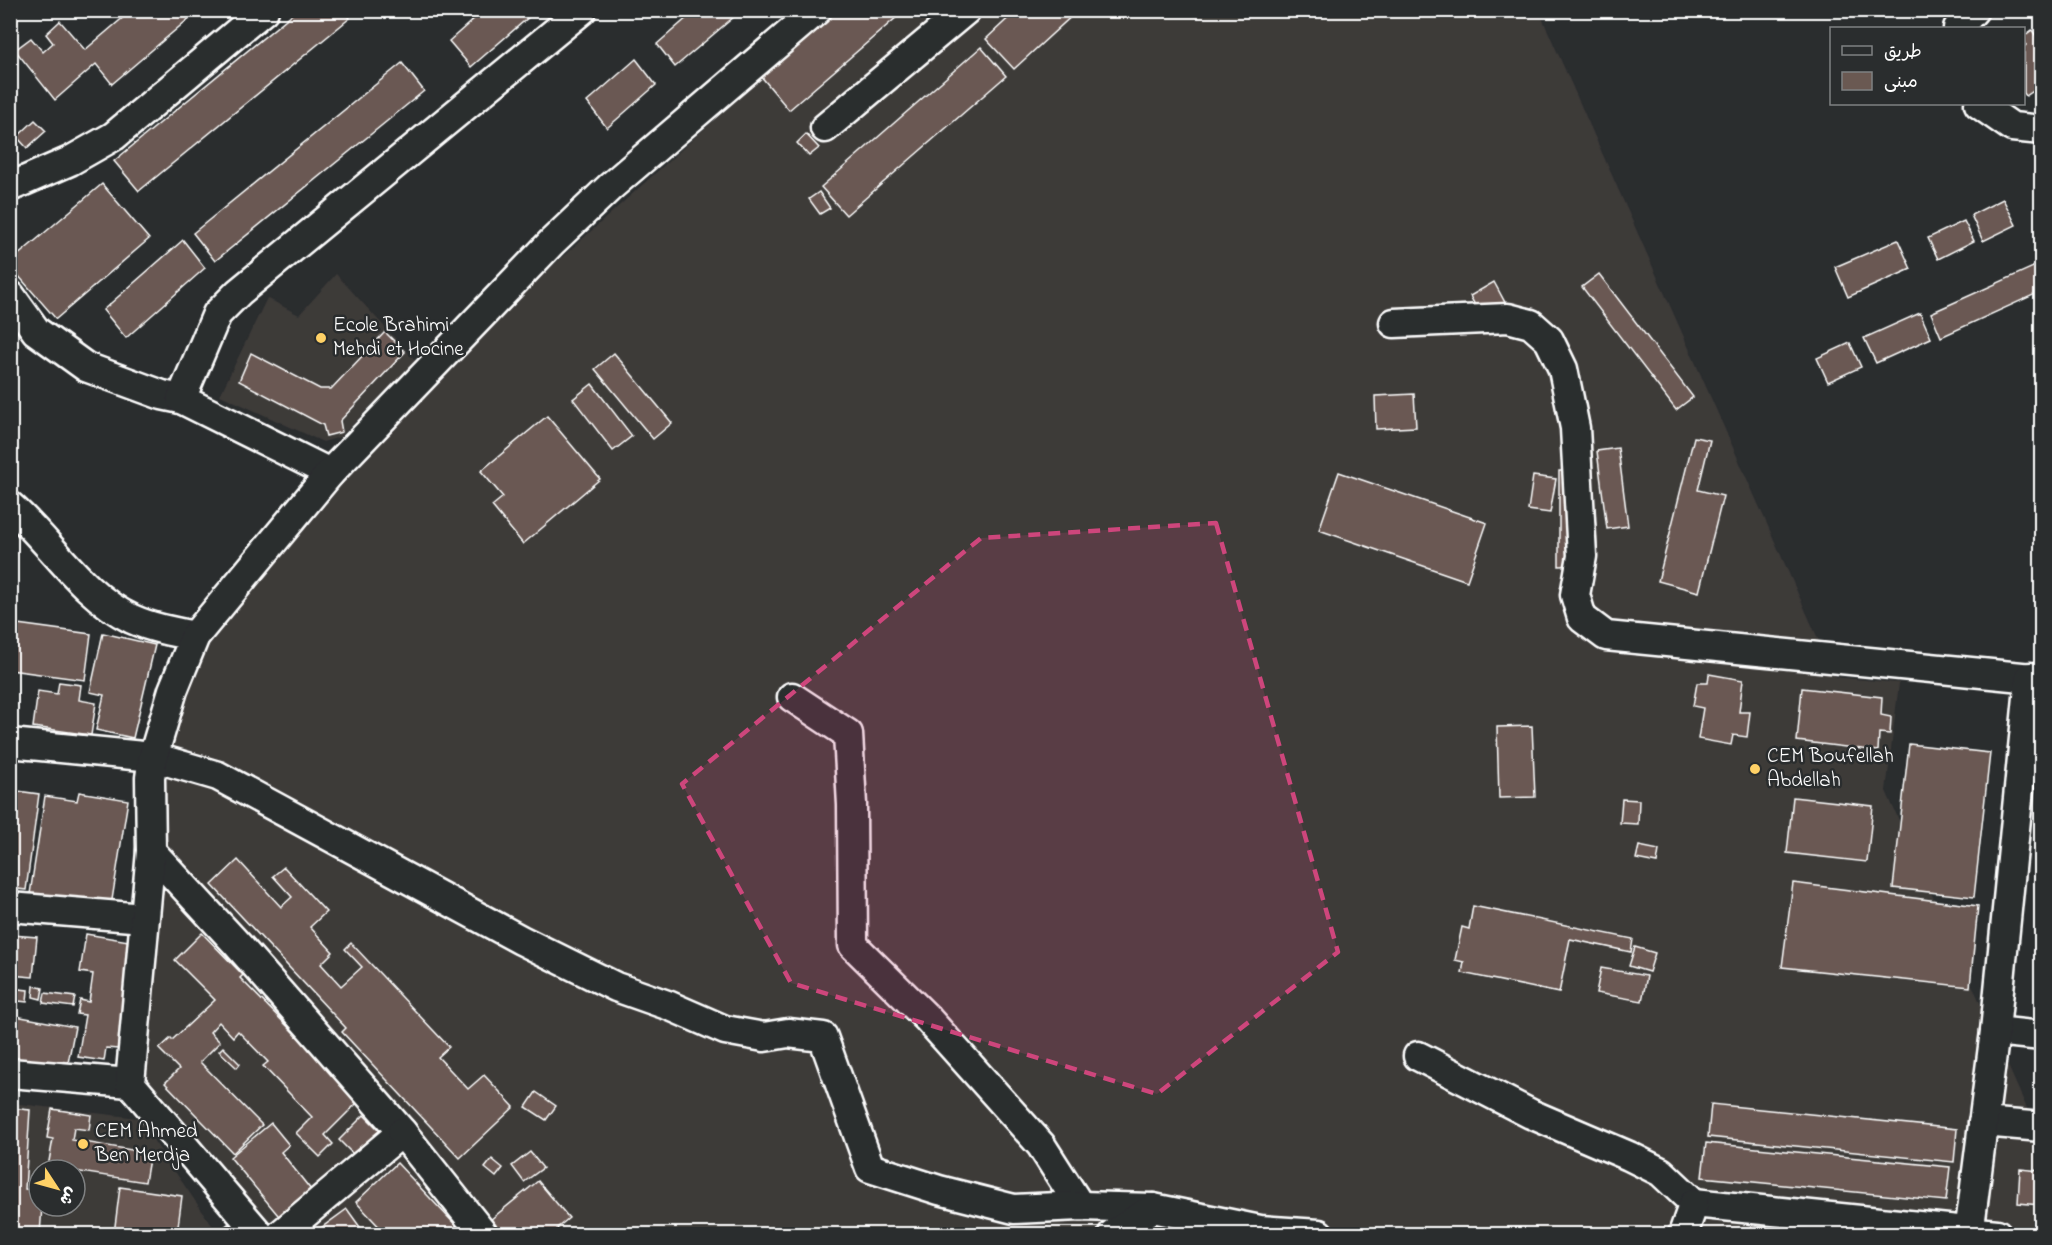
<svg xmlns="http://www.w3.org/2000/svg" width="2052" height="1245" viewBox="0 0 2052 1245" font-family="'Indie Flower','Playpen Sans Arabic',sans-serif">
  <style>
    .built { fill: #3d3a39; fill-rule: evenodd }
    .building { fill: #6a5952; stroke: #fff; stroke-width: 1.5 }
    .lines { fill: none; stroke-linecap: round; stroke-linejoin: round }
    .minor-casing { stroke: #fff; stroke-width: 33 }
    .minor { stroke: #2a2d2e; stroke-width: 28 }
    .marked { fill: #ce467c; fill-opacity: 0.2; stroke: #ce467c; stroke-width: 4.5; stroke-dasharray: 12 8; stroke-linejoin: round }
    .poi-dot { fill: #ffd166; stroke: #2a2d2e; stroke-width: 2 }
    .labels { text-anchor: middle; dominant-baseline: central; stroke-width: 5; stroke-linejoin: round; paint-order: stroke }
    .poi-label { font-size: 21px; fill: #fff; stroke: #2a2d2e; text-anchor: start }
  </style>
  <rect width="100%" height="100%" fill="#2a2d2e"/>
  <filter id="ink" filterUnits="userSpaceOnUse"><feTurbulence type="fractalNoise" baseFrequency=".0167" numOctaves="2"/><feDisplacementMap in="SourceGraphic" scale="12" xChannelSelector="R" yChannelSelector="G"/><feConvolveMatrix kernelMatrix="1 2 1 2 8 2 1 2 1" color-interpolation-filters="sRGB"/></filter>
  <g filter="url(#ink)">
    <!-- built -->
    <g class="built">
      <path d="M835,11H1539L1835,677L1899,683L1886,791L2041,1140V1234H255L130,1083L151,851L195,636L376,425Z"/>
      <path d="M336,274L416,361L340,437L323,442L220,395L267,298L299,315Z"/>
      <path d="M11,1103L138,1118L218,1234H11ZM39,1170H75V1206H39Z"/>
    </g>
    <!-- building -->
    <g class="building">
      <path d="M132,10H199L112,84L96,64L55,100L15,50L31,38L43,52L53,43L46,34L60,21L85,50Z"/>
      <path d="M297,10H343L350,18L139,191L114,161Z"/>
      <path d="M484,10H537L471,67L449,41Z"/>
      <path d="M696,10H742L675,67L657,44Z"/>
      <path d="M835,10H905L789,110L760,75Z"/>
      <path d="M1017,10H1075L1076,12L1014,69L986,39Z"/>
      <path d="M2032,30L2042,45V85L2026,96L2024,93V47L2026,45L2024,36Z"/>
      <path d="M981,47L1006,76L846,215L821,187Z"/>
      <path d="M636,59L656,85L607,128L587,102Z"/>
      <path d="M402,63L424,91L215,261L193,233Z"/>
      <path d="M35,120L46,131L27,148L17,137Z"/>
      <path d="M806,134L819,148L809,156L797,143Z"/>
      <path d="M102,184L149,239L56,319L10,266V262Z"/>
      <path d="M819,192L830,208L820,214L809,199Z"/>
      <path d="M2003,199L2016,225L1983,241L1971,215Z"/>
      <path d="M1964,221L1974,241L1938,259L1928,238Z"/>
      <path d="M183,240L205,268L126,338L103,310Z"/>
      <path d="M1898,240L1911,269L1848,297L1835,267Z"/>
      <path d="M2042,263V291L1941,337L1931,313Z"/>
      <path d="M1599,274L1693,397L1676,410L1582,287Z"/>
      <path d="M1494,282L1508,308L1484,321L1470,296Z"/>
      <path d="M1920,313L1931,338L1876,363L1864,338Z"/>
      <path d="M385,332L405,352L340,421L342,432L326,436L323,425L239,381L251,353L320,389H331Z"/>
      <path d="M1850,343L1861,367L1828,382L1817,358Z"/>
      <path d="M614,353L672,423L653,439L595,369Z"/>
      <path d="M592,384L632,436L613,451L573,399Z"/>
      <path d="M1414,394L1416,427L1376,429L1375,396Z"/>
      <path d="M547,416L600,479L523,544L492,506L503,497L481,471Z"/>
      <path d="M1694,437L1710,440L1698,490L1723,496L1699,592L1658,581Z"/>
      <path d="M1618,448L1628,526L1607,529L1597,451Z"/>
      <path d="M1559,471H1583V565L1559,566Z"/>
      <path d="M1339,472L1487,523L1467,581L1319,530Z"/>
      <path d="M1533,476L1556,479L1550,513L1528,510Z"/>
      <path d="M10,623L91,634L85,680L10,670Z"/>
      <path d="M103,633L155,645L133,738L96,730L104,695L90,692Z"/>
      <path d="M1709,674L1743,680L1739,712H1750L1747,737L1733,735L1731,745L1698,739L1703,708L1693,706L1697,683H1708Z"/>
      <path d="M59,682L81,685L79,700L96,703L91,735L33,727L38,691L57,694Z"/>
      <path d="M1802,688L1882,697L1881,715L1891,717L1890,734L1879,733L1878,751L1797,741Z"/>
      <path d="M1532,726L1535,797L1499,798L1497,727Z"/>
      <path d="M1909,744L1990,753L1974,897L1893,888Z"/>
      <path d="M10,790L39,794L26,890L10,888Z"/>
      <path d="M79,792L128,800L111,906L30,894L45,796L77,801Z"/>
      <path d="M1793,797L1873,806L1867,862L1787,853Z"/>
      <path d="M1622,799L1639,800L1638,824L1620,823Z"/>
      <path d="M1639,846L1659,850L1657,863L1636,859Z"/>
      <path d="M238,860L281,907L292,897L273,876L284,867L326,912L310,927L333,952L321,964L341,986L362,967L345,949L351,943L449,1047L438,1057L468,1089L484,1075L514,1107L460,1158L342,1032L346,1028L212,885Z"/>
      <path d="M1793,883L1978,906L1970,987L1782,967Z"/>
      <path d="M1473,906L1633,939L1631,952L1570,939L1559,993L1462,973L1464,962L1455,960L1462,927L1469,929Z"/>
      <path d="M202,933L243,975L240,978L360,1100L325,1135L333,1144L320,1157L296,1133L312,1117L263,1066L268,1062L238,1031L233,1037L219,1022L210,1032L220,1042L200,1062L262,1125L233,1153L165,1083L179,1069L159,1049L171,1038L172,1040L215,1000L175,960Z"/>
      <path d="M86,934L135,942L118,1049L106,1048L104,1061L78,1057L85,1015L77,1014L80,1000L89,1002L93,974L80,972Z"/>
      <path d="M12,935L37,937L33,977L10,975Z"/>
      <path d="M1635,947L1655,953L1649,972L1629,966Z"/>
      <path d="M1601,968L1647,976L1642,1001L1596,993Z"/>
      <path d="M34,986L43,988L41,999L33,997Z"/>
      <path d="M10,988L28,990L27,1002L10,1000Z"/>
      <path d="M45,993L75,997L73,1007L43,1003Z"/>
      <path d="M10,1015L75,1027L67,1068L27,1060L26,1064L10,1061Z"/>
      <path d="M223,1047L240,1064L237,1068L219,1051Z"/>
      <path d="M536,1092L556,1106L546,1120L526,1107Z"/>
      <path d="M1711,1104L1957,1129L1954,1162L1708,1137Z"/>
      <path d="M10,1108L30,1110L25,1189L39,1190V1206H42L40,1234H10Z"/>
      <path d="M52,1109L91,1115L89,1130L74,1128L72,1140L150,1153L145,1182L48,1167L53,1139L47,1138Z"/>
      <path d="M364,1115L386,1137L361,1162L339,1140Z"/>
      <path d="M271,1123L289,1145L281,1152L319,1200L287,1226L230,1157Z"/>
      <path d="M1706,1143L1950,1167L1946,1201L1702,1177Z"/>
      <path d="M530,1152L543,1168L524,1182L512,1166Z"/>
      <path d="M492,1159L503,1168L496,1177L485,1168Z"/>
      <path d="M397,1163L464,1234H386L356,1202Z"/>
      <path d="M2020,1169L2042,1171V1205L2018,1203Z"/>
      <path d="M538,1181L569,1218L557,1228L562,1234H501L490,1220Z"/>
      <path d="M120,1187L182,1196L177,1234H114Z"/>
      <path d="M347,1209L365,1234H326L321,1228Z"/>
      <path d="M228,1224L235,1233L233,1234H218L216,1233Z"/>
      <path d="M1193,1227L1194,1234H1174V1228Z"/>
    </g>
    <g class="lines">
      <defs>
        <g id="minor">
          <path d="M1958,28L1974,10"/>
          <path d="M1979,104L2012,127L2042,130"/>
          <path d="M825,128L966,10"/>
          <path d="M10,187L70,161L114,136L264,10"/>
          <path d="M10,295L36,331L86,367L162,395L181,399"/>
          <path d="M1394,323L1508,318L1531,324L1549,340L1563,369L1575,428L1582,556L1575,595L1582,618L1606,636L2042,679"/>
          <path d="M330,473L181,399L217,314L239,292L582,10"/>
          <path d="M10,506C51,542 82,595 132,619C152,628 174,632 195,636"/>
          <path d="M792,697L848,734L852,805L853,945L927,1018L1041,1145L1080,1206"/>
          <path d="M10,743L153,757L218,776L521,940L616,987L670,1006L725,1030L764,1037L788,1033L823,1037L870,1168L939,1190L1014,1209L1080,1206L1153,1208"/>
          <path d="M151,851L237,944L402,1132L281,1234"/>
          <path d="M10,907L144,918"/>
          <path d="M1995,1031L2042,1036"/>
          <path d="M1418,1056L1531,1114L1629,1156L1661,1172L1694,1203"/>
          <path d="M10,1073L130,1083"/>
          <path d="M1983,1122L2042,1127"/>
          <path d="M402,1132L483,1234"/>
          <path d="M1694,1203L1997,1234"/>
          <path d="M259,1234L130,1083L151,851L150,778L153,757L173,690L195,636L330,473L552,242L610,187L817,10"/>
          <path d="M1113,1234L1153,1208L1260,1230L1319,1234"/>
          <path d="M1683,1234L1694,1203"/>
          <path d="M1969,1234L1995,1031L2030,677"/>
        </g>
      </defs>
      <!-- minor casing -->
      <use href="#minor" class="minor-casing"/>
      <!-- minor -->
      <use href="#minor" class="minor"/>
    </g>
  </g>
  <!-- marked area -->
  <path class="marked" d="M1216,523L1338,952L1157,1094L791,983L682,784L981,538Z"/>
  <!-- markers -->
  <g class="poi-dot">
    <circle cx="321" cy="338" r="6"/>
    <circle cx="1755" cy="769" r="6"/>
    <circle cx="83" cy="1144" r="6"/>
  </g>
  <g class="labels">
    <!-- poi labels -->
    <g class="poi-label">
      <text x="333" y="326">Ecole Brahimi<tspan x="333" dy="24">Mehdi et Hocine</tspan></text>
      <text x="1767" y="757">CEM Boufellah<tspan x="1767" dy="24">Abdellah</tspan></text>
      <text x="95" y="1132">CEM Ahmed<tspan x="95" dy="24">Ben Merdja</tspan></text>
    </g>
  </g>
  <!-- margin -->
  <rect width="2052" height="1245" fill="none" stroke="#2a2d2e" stroke-width="36"/>
  <rect x="18" y="18" width="2016" height="1209" fill="none" stroke="#fff" stroke-width="2" filter="url(#ink)"/>
  <!-- legend -->
  <rect x="1830" y="27" width="195" height="78" fill="#2a2d2e" stroke="#7f8182" stroke-width="1.5"/>
  <rect x="1842" y="46" width="30" height="9" fill="#2a2d2e" stroke="#7f8182" stroke-width="1.5"/>
  <text x="1884" y="57" font-size="18" fill="#ffffff">طريق</text>
  <rect x="1842" y="72" width="30" height="18" fill="#6a5952" stroke="#7f8182" stroke-width="1.5"/>
  <text x="1884" y="87" font-size="18" fill="#ffffff">مبنى</text>
  <!-- north arrow -->
  <g transform="translate(57 1188) rotate(126)"><circle r="28" fill="#2a2d2e" stroke="#7f8182" stroke-width="1.5"/>
  <path d="M0-4.5L10 22L0 15L-10 22Z" fill="#ffd166"/>
  <text y="-9" font-size="16" font-weight="bold" text-anchor="middle" fill="#ffffff">ش</text>
  </g>
</svg>
